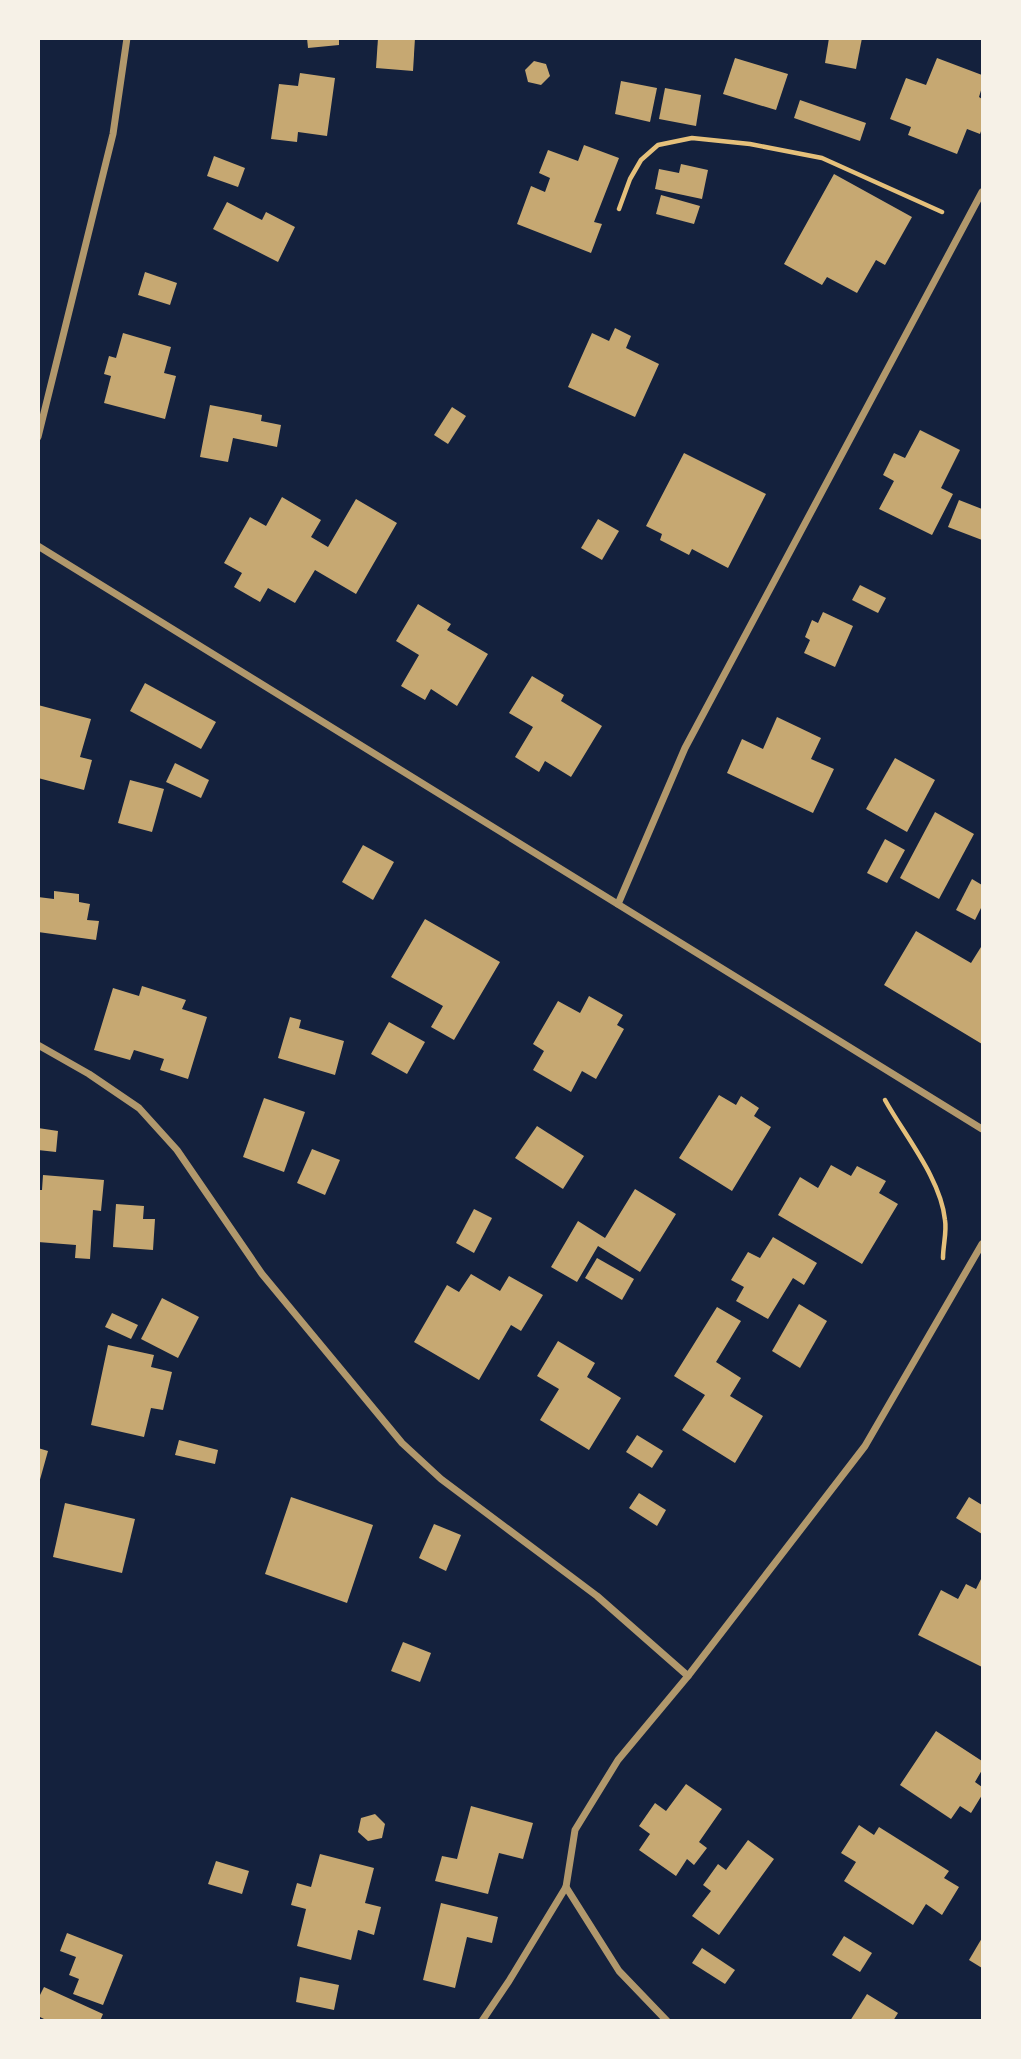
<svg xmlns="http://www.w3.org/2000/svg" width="1021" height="2059" viewBox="0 0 1021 2059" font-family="Bitter,serif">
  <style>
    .building { fill: #c6a872 }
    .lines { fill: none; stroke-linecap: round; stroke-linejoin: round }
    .path { stroke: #e5c07b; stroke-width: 4.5 }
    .minor { stroke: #b1986c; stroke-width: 7 }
  </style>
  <rect width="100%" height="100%" fill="#14213d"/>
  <!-- building -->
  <g class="building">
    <path d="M307,38H339V45L308,48Z"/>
    <path d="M378,38H415L413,71L376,68Z"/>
    <path d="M829,38H862L856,69L825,63Z"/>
    <path d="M735,58L788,74L776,110L723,94Z"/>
    <path d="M937,58L982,75V87L979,97L982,99V128L980,134L967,129L957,154L908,135L911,127L890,119L906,78L926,85Z"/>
    <path d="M534,61L546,64L550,76L541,85L528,82L525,70Z"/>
    <path d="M300,73L335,78L327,136L298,132L297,142L271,139L279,84L298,86Z"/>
    <path d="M621,81L657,88L650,122L615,114Z"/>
    <path d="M665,88L701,95L696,126L659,119Z"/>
    <path d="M800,100L866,123L860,141L794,118Z"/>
    <path d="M584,145L619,158L594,222L602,224L591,253L517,224L531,186L545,192L550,178L539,173L548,150L578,161Z"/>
    <path d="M214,156L245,168L238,187L207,176Z"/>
    <path d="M681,164L708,170L702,199L655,189L659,169L679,173Z"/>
    <path d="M834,174L912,217L885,265L876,260L857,293L827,277L822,285L784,264Z"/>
    <path d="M661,195L700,206L694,224L656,214Z"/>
    <path d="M227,202L262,220L266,212L295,227L278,262L213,229Z"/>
    <path d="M145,272L177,283L170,305L138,295Z"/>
    <path d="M615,328L631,336L626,348L659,364L635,417L568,387L592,333L609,341Z"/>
    <path d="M123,333L171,347L164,373L176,376L165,419L104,403L111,376L104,374L109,356L116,358Z"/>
    <path d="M210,405L262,415L261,421L281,425L277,447L233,438L228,462L200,457Z"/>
    <path d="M452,407L466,416L448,444L434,435Z"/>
    <path d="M920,430L960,450L941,488L953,494L932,535L879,509L894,481L883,475L894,453L905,458Z"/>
    <path d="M684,453L766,494L728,568L692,549L689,555L660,540L662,534L646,526Z"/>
    <path d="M282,497L321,520L311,537L328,547L356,499L397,523L356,594L315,570L295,603L268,588L260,602L234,587L242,573L224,563L250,517L266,526Z"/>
    <path d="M959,500L982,509V540L948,527Z"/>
    <path d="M598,519L619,531L602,560L581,548Z"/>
    <path d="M860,585L886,598L878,613L852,600Z"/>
    <path d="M418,604L451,624L447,630L488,654L457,706L431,689L425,700L401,686L419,655L396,641Z"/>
    <path d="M823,612L853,626L835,667L804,653L810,640L805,637L812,620L818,623Z"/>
    <path d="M532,676L564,695L561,701L602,726L571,777L545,761L539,772L515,757L533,727L509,713Z"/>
    <path d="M145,683L216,722L201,749L130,711Z"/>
    <path d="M38,705L91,719L80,757L92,760L84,790L38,778Z"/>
    <path d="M777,717L821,738L811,759L834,769L813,813L727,773L742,739L763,749Z"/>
    <path d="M895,758L935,780L907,832L866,809Z"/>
    <path d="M175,763L209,780L201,798L166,782Z"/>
    <path d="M130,780L164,789L152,832L118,823Z"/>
    <path d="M935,812L974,834L939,899L900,878Z"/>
    <path d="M885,839L905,850L887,883L867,873Z"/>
    <path d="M363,845L394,862L373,900L342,882Z"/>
    <path d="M972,879L982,885V906L975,920L956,910Z"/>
    <path d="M54,891L79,894V902L90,904L87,920L99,921L96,940L38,932V897L54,899Z"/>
    <path d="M425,919L500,962L454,1040L431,1027L443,1006L391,977Z"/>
    <path d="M916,931L971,963L981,947L982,948V1044L884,985Z"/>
    <path d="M142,986L186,1000L182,1009L207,1017L188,1079L160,1070L164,1059L134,1050L130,1060L94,1050L113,988L139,996Z"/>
    <path d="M589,996L623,1015L617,1025L624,1029L596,1079L582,1071L571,1092L533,1070L544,1051L533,1044L558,1001L580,1013Z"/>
    <path d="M290,1017L301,1020L299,1028L344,1041L335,1075L278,1058Z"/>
    <path d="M389,1022L425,1042L407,1074L371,1054Z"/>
    <path d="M719,1095L736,1105L741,1096L759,1108L754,1116L771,1127L732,1191L679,1158Z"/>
    <path d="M264,1098L305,1112L284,1172L243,1157Z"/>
    <path d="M537,1126L584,1156L563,1189L515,1158Z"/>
    <path d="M38,1128L58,1131L56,1152L38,1150Z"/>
    <path d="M312,1149L340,1160L325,1195L297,1183Z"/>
    <path d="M831,1165L851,1176L857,1166L886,1181L879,1193L898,1204L862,1264L778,1215L800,1177L818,1188Z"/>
    <path d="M43,1175L104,1180L101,1211L93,1210L90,1259L75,1258L76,1245L38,1242V1190H42Z"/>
    <path d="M635,1189L676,1214L640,1272L598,1246L577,1282L551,1267L578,1221L605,1238Z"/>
    <path d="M116,1204L144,1206L143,1219H155L153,1250L113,1247Z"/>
    <path d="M474,1209L492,1218L474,1253L456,1243Z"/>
    <path d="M773,1237L817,1263L804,1285L793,1278L768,1319L736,1301L744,1287L731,1280L748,1252L760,1258Z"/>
    <path d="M597,1258L634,1279L622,1300L585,1278Z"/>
    <path d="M471,1274L500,1291L509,1276L543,1295L521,1331L511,1325L479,1380L414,1342L447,1285L459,1292Z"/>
    <path d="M162,1298L199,1317L178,1358L141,1339Z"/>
    <path d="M799,1304L827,1321L800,1368L772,1351Z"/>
    <path d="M717,1307L741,1321L716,1362L741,1378L730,1396L763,1416L735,1463L682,1430L705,1395L674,1376Z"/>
    <path d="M112,1313L138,1325L131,1339L105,1327Z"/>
    <path d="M558,1341L595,1363L587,1377L621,1398L589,1450L540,1420L559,1389L537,1376Z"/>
    <path d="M108,1345L154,1355L151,1367L172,1372L163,1410L151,1408L144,1437L91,1425Z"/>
    <path d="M637,1435L663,1451L652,1468L626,1452Z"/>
    <path d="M179,1440L218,1450L215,1464L175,1455Z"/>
    <path d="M38,1448L48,1451L39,1483H38Z"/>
    <path d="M639,1493L666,1510L657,1526L629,1508Z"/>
    <path d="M291,1497L373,1525L347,1603L265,1574Z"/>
    <path d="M969,1497L982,1505V1534L956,1518Z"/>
    <path d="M65,1503L135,1519L122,1573L53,1557Z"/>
    <path d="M434,1524L461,1535L446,1571L419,1558Z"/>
    <path d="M982,1577V1667L918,1635L941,1590L958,1599L966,1584L976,1589Z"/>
    <path d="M403,1642L431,1653L420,1682L391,1671Z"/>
    <path d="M936,1731L982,1761V1770L975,1782L982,1787V1795L971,1813L960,1806L951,1819L900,1785Z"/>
    <path d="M686,1784L722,1809L699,1842L707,1848L694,1865L687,1859L676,1876L639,1850L650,1834L639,1826L655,1803L666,1811Z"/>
    <path d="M471,1806L533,1823L523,1859L499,1853L488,1894L435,1881L442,1856L457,1859Z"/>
    <path d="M375,1814L385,1824L382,1838L368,1841L358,1832L361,1818Z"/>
    <path d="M859,1825L874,1835L879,1827L949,1871L944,1878L959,1887L942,1915L926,1904L913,1925L844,1881L856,1862L841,1853Z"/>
    <path d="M748,1840L774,1859L719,1935L692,1916L711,1891L703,1885L718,1864L726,1870Z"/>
    <path d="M320,1854L374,1868L365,1903L381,1907L374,1935L358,1930L351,1960L297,1946L306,1909L291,1905L297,1883L311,1887Z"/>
    <path d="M216,1861L249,1871L242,1894L208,1884Z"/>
    <path d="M441,1903L498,1917L492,1943L467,1937L455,1988L423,1980Z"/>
    <path d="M67,1933L123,1955L103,2005L73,1994L79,1979L69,1975L76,1957L60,1951Z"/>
    <path d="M844,1936L872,1953L860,1972L832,1955Z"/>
    <path d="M982,1938V1968L969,1960Z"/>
    <path d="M702,1948L735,1970L725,1984L692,1963Z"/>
    <path d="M300,1977L339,1985L334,2010L296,2002Z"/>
    <path d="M44,1987L103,2014L100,2021H48L38,2016V1999Z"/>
    <path d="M867,1994L898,2013L893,2021H850Z"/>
  </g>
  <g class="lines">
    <!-- path -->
    <g class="path">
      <path d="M619,209L630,179L641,160L658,145L692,138L750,144L822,158L942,212"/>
      <path d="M885,1100C905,1136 941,1179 945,1220C947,1232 943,1245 943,1258"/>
    </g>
    <!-- minor -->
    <g class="minor">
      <path d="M38,437L113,134L127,38"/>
      <path d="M38,546L982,1129"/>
      <path d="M618,904L685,748L982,192"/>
      <path d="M38,1045L89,1074L139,1108L177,1150L262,1274L402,1443L441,1479L597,1596L688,1676"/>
      <path d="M566,1887L619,1971L667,2021"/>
      <path d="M482,2021L509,1981L566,1887L575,1830L618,1760L688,1676L865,1446L982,1244"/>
    </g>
  </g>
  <!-- border -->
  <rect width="1021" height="2059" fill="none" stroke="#f6f1e7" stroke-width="80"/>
</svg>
